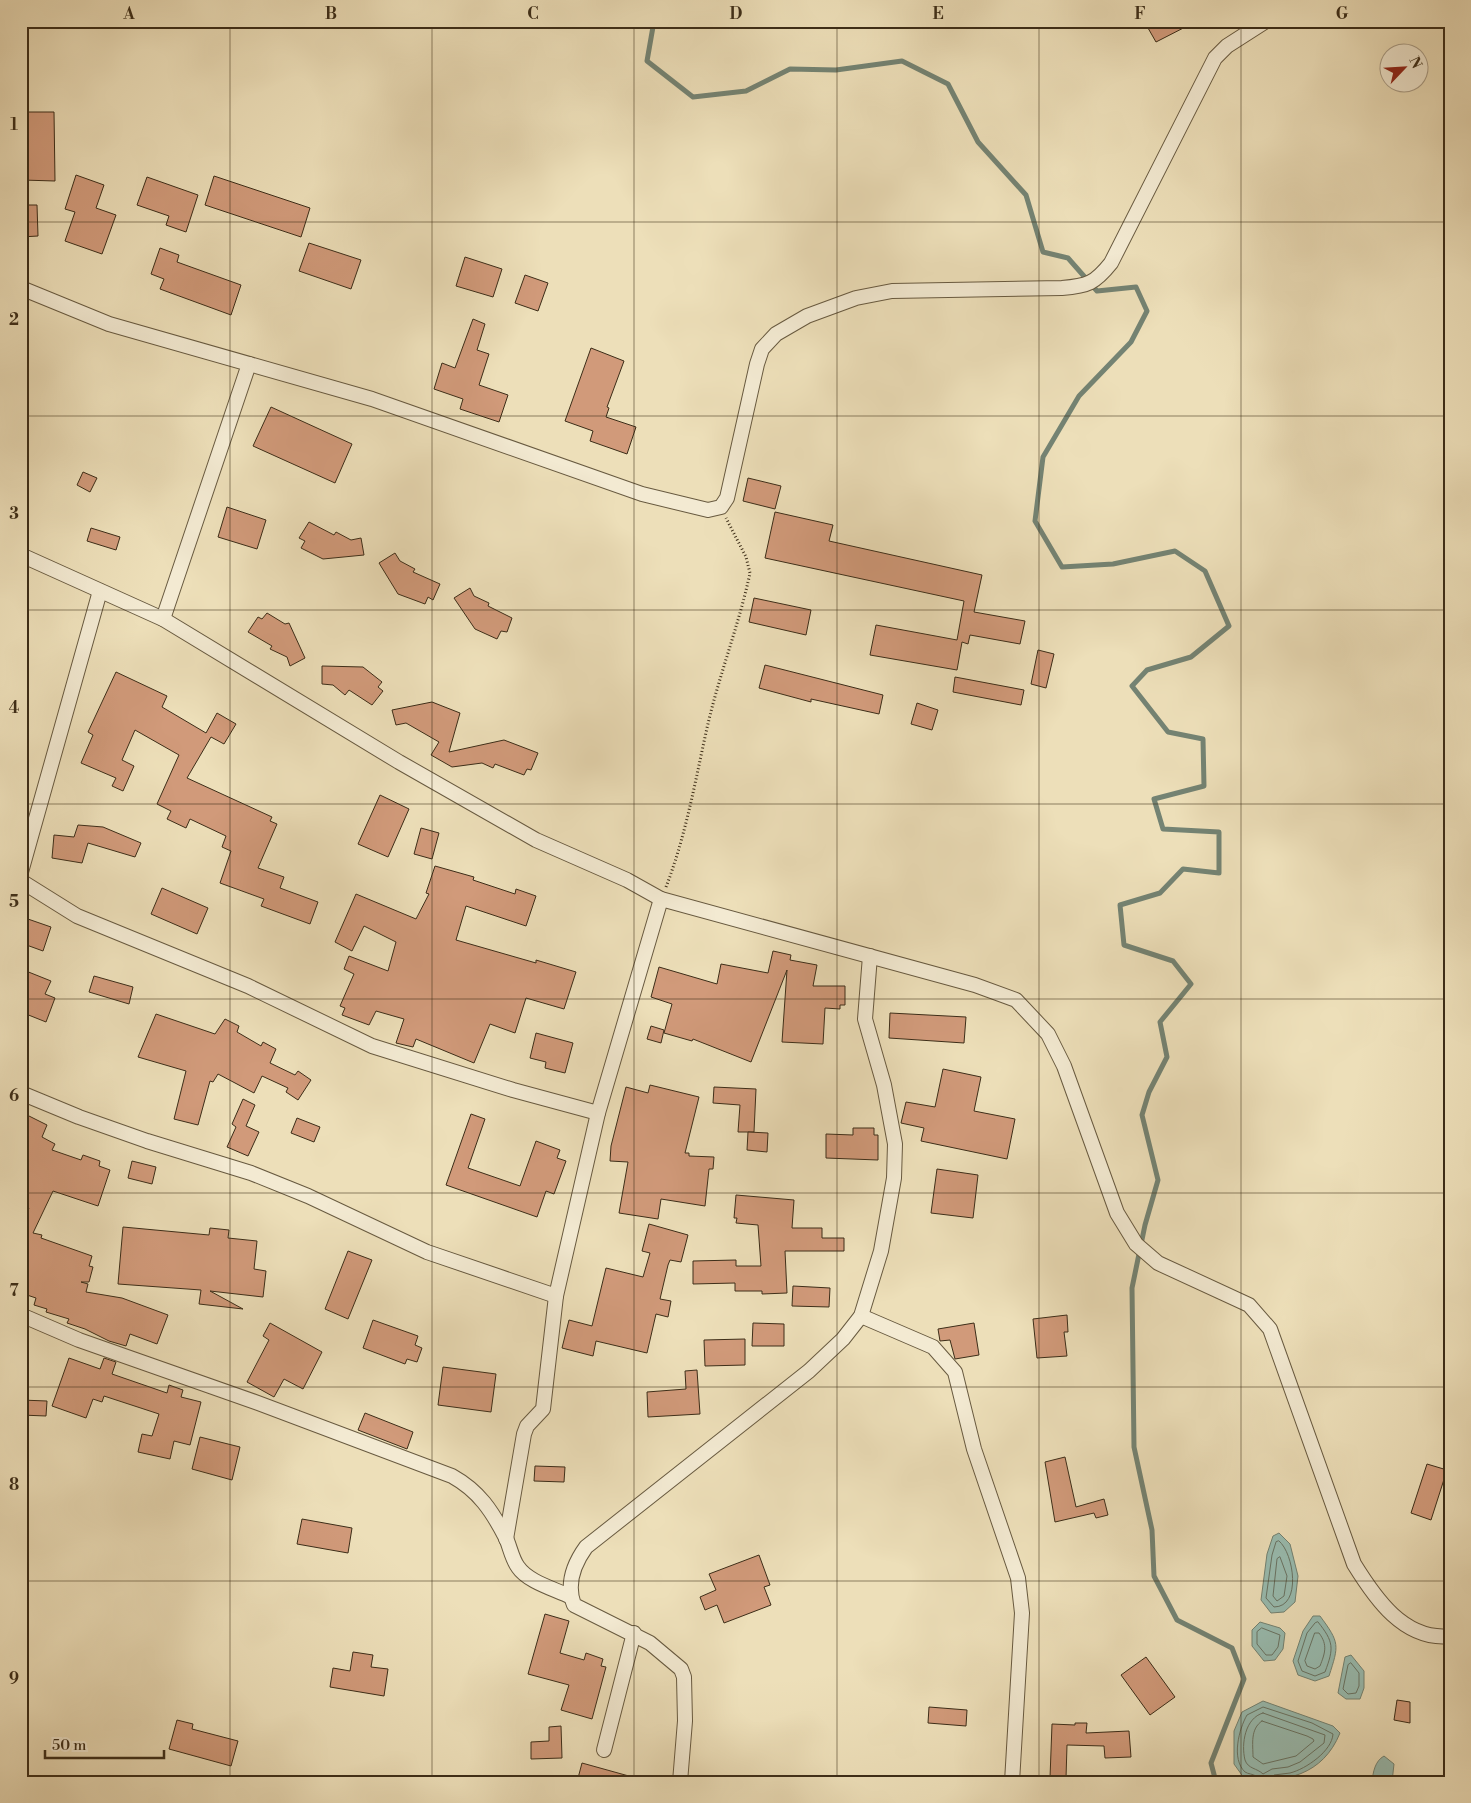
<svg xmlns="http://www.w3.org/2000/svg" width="1471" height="1803" viewBox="0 0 1471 1803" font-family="'Libre Bodoni',serif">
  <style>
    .water { fill: #99bcb0; stroke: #748373 }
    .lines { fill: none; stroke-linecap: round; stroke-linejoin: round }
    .shore { stroke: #6a7464; stroke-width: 1 }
    .stream { stroke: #748373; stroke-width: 5 }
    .building { fill: #d19a7a; stroke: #3c2d18 }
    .minor-casing { stroke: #685a40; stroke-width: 16 }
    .path { stroke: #3c2d18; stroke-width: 3; stroke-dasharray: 1 2.5; stroke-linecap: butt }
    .minor { stroke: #f3ead2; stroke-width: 14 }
    .grid { fill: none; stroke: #3c2d18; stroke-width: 1; stroke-opacity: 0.55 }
    .neatline { fill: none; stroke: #3c2d18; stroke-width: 2 }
    .grid-label { font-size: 16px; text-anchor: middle; font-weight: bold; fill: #3c2d18 }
  </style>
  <rect width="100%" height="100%" fill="#eddfb9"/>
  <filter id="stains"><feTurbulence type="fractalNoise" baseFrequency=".004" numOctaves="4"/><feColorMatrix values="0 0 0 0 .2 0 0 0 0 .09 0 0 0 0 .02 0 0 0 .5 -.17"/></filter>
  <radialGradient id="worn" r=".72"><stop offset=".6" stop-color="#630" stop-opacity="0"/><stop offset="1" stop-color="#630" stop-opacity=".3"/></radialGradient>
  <!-- water -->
  <g class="water">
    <path d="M1279,1533L1290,1544L1298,1576L1295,1602L1284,1612L1271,1613L1261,1600L1267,1554L1273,1536Z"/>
    <path d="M1313,1616H1320C1340,1643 1339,1645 1329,1676L1315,1681L1298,1675L1293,1661L1303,1631Z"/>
    <path d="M1260,1622L1280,1628L1285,1633L1283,1649L1275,1660L1264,1661L1252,1646V1630Z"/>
    <path d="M1351,1655L1364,1671V1688L1360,1699H1346L1338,1693L1345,1657Z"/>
    <path d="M1263,1701L1333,1726L1340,1733C1323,1775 1285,1784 1244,1778L1234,1764V1731L1242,1712Z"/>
    <path d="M1384,1756L1394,1764L1392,1782H1372C1373,1772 1375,1761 1384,1756Z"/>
  </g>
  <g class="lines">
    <!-- shore -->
    <g class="shore">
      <path d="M1279,1541C1294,1553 1302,1607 1274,1607L1266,1598L1272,1555L1276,1542Z"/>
      <path d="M1280,1557L1287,1576L1284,1596L1277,1601L1273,1596L1277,1559Z"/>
      <path d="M1318,1622C1334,1642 1334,1648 1325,1672L1315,1676L1302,1671L1298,1661L1307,1633L1315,1623Z"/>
      <path d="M1262,1628L1280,1635L1278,1647L1272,1655H1266L1257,1644V1632Z"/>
      <path d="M1315,1633H1319C1328,1645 1325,1653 1320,1666L1315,1669L1307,1666L1305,1661Z"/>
      <path d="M1351,1663L1359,1673V1686L1356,1693L1348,1694L1343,1689L1348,1665Z"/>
      <path d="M1263,1713L1325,1735L1324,1743L1300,1762L1288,1767L1272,1769L1263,1774C1257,1768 1248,1769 1245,1760C1241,1744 1245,1718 1263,1713Z"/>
      <path d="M1262,1721L1307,1736L1313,1739L1314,1741L1296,1756L1263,1764L1253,1757C1253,1744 1250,1729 1262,1721Z"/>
      <path d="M1258,1782L1256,1776C1253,1774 1248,1774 1245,1772C1231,1759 1239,1729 1247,1715L1263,1707L1312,1723L1333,1734C1332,1751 1306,1769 1290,1773C1285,1774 1279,1774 1274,1775L1270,1782"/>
    </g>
    <!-- stream -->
    <path class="stream" d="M654,21L647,61L693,97L746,91L790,69L836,70L902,61L948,84L978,142L1026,195L1043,252L1068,258L1097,291L1136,287L1147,311L1131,342L1079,396L1043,457L1035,521L1062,567L1113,564L1175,551L1205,571L1229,626L1191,657L1147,670L1132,686L1168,732L1203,739L1204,786L1154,799L1163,829L1219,832V873L1183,869L1160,893L1120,905L1124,945L1173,961L1191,984L1160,1022L1167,1057L1149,1092L1142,1115L1158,1180L1145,1225L1132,1288L1134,1447L1152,1530L1154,1576L1177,1620L1232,1648L1244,1679L1211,1763L1216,1782"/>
  </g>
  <!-- building -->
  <g class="building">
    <path d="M1161,21H1197L1156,42L1148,28Z"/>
    <path d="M22,112H54L55,181L22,180Z"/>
    <path d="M76,175L104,185L96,208L116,215L102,254L65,241L75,212L65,209Z"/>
    <path d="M214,176L310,208L301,237L205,205Z"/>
    <path d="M147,177L198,195L186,232L166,225L169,216L137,205Z"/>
    <path d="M21,205H37L38,236L21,237Z"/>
    <path d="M309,243L361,260L351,289L299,271Z"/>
    <path d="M160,248L179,255L177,262L241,285L231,315L160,289L164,279L151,274Z"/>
    <path d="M465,257L502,269L493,297L456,286Z"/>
    <path d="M525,275L548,283L538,311L515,303Z"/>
    <path d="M473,319L485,324L477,350L489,354L479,385L508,395L499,422L460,409L463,399L434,389L442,363L455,368Z"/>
    <path d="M591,348L624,361L607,407L609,408L606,417L636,427L627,454L590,441L593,431L565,421Z"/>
    <path d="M271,407L352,444L335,483L253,446Z"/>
    <path d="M83,472L97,478L90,492L77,485Z"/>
    <path d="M748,478L781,486L775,509L743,501Z"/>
    <path d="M227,507L266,520L257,549L218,537Z"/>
    <path d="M775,512L833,525L829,541L982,575L974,612L1025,621L1020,644L970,635L968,644L962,642L957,670L870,655L876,625L957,640L964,601L765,558Z"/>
    <path d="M309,522L334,535L336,532L351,540L361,538L364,555L323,559L301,548L305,541L299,538Z"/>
    <path d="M91,528L120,537L116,550L87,541Z"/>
    <path d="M395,553L400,561L415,569L413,572L440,584L433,600L428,597L425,604L398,594L379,563Z"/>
    <path d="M470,588L474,596L489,603L488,606L512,618L507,632L501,631L497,639L475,629L454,598Z"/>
    <path d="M754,598L811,610L806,635L749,622Z"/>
    <path d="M267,613L285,624L289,623L305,658L290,666L287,657L270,649L272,646L248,632L258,617L262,619Z"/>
    <path d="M1038,650L1054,654L1046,688L1031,684Z"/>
    <path d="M765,665L883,695L879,714L811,699V702L759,688Z"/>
    <path d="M322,666L363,667L382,682L378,687L383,691L372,705L349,690L345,695L333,685L322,684Z"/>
    <path d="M116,672L167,696L162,707L206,733L217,713L236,724L224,744L211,737L187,778L272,817L270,821L277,824L258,868L284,877L280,888L318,902L310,924L261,906L264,899L220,883L231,851L222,847L226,836L190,819L186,828L167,819L171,811L157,804L179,755L135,730L122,760L134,766L123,791L112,786L116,778L81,763L93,735L88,732Z"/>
    <path d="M955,677L1024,690L1021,705L953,692Z"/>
    <path d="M432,702L460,713L449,752L504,740L538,753L531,770L527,769L524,775L495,764L493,768L482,763L452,767L431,755L439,742L406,723L396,725L392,710Z"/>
    <path d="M917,703L938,710L932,730L911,724Z"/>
    <path d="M380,795L409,809L388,857L358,844Z"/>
    <path d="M78,825L103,827L141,843L135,857L88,843L82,863L52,858L54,835L74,837Z"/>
    <path d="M421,828L439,833L432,859L414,854Z"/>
    <path d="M435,866L474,877L473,880L515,894L516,889L536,896L526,926L466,906L456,940L536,963V960L576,972L564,1009L526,998L515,1033L490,1024L474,1063L416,1039L413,1047L396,1043L404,1019L376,1011L369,1025L342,1015L345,1008L340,1006L354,974L344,969L349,956L388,971L396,942L364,926L352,951L335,942L356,894L416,919L429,894L426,893Z"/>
    <path d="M162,888L208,908L197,934L151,914Z"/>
    <path d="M25,918L51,927L43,951L21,943V929Z"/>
    <path d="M773,951L791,955L790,960L817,965L813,986H845V1005H840V1009L825,1008L823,1044L782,1042L787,970L751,1062L693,1039L692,1041L664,1033L672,1004L651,997L659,967L717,984L721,964L768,973Z"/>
    <path d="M21,969L51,981L45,994L55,998L46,1022L21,1012Z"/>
    <path d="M94,976L133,987L129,1004L89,992Z"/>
    <path d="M890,1013L966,1017L964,1043L889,1038Z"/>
    <path d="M156,1014L215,1034L225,1019L239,1026L237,1032L261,1046L263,1042L276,1049L270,1063L295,1075L298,1071L311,1080L298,1100L286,1092L288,1088L262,1076L254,1093L218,1074L213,1082L210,1081L198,1125L174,1119L186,1071L138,1057Z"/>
    <path d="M651,1026L664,1030L661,1043L647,1039Z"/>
    <path d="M536,1033L573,1043L565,1073L545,1068L546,1062L530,1058Z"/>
    <path d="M943,1069L981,1077L974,1111L1015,1119L1007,1159L921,1141L924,1128L901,1123L906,1102L935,1107Z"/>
    <path d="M650,1085L699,1097L685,1153H689V1156L714,1157L713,1169H709L705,1206L661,1199L658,1219L619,1213L628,1162L610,1161L611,1146L626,1087L648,1093Z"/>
    <path d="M714,1087L756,1089L754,1132H738L740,1105L713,1103Z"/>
    <path d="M243,1099L255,1105L246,1126L259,1132L248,1156L227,1147L236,1127L232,1124Z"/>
    <path d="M21,1112L47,1125L42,1137L55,1144L52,1150L81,1160L83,1155L100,1161L99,1166L110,1170L98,1206L53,1191L33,1233L42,1235L41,1238L92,1256L89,1266L93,1267L89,1282H81L88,1284L86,1292L122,1298L168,1315L157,1344L130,1334L126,1346L109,1341L85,1329L67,1323L69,1319L46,1312L47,1309L34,1305L36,1298L21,1293V1224L29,1208L21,1204Z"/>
    <path d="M471,1114L485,1119L468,1168L520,1186L536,1141L560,1150L557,1158L566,1161L554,1194L546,1191L537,1217L446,1185Z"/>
    <path d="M297,1118L320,1127L314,1142L291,1133Z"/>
    <path d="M853,1128H874V1135H878V1160L826,1158V1134L853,1135Z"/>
    <path d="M748,1132L768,1133L767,1152L747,1150Z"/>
    <path d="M132,1161L156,1167L152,1184L128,1178Z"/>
    <path d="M937,1169L978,1175L973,1218L931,1213Z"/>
    <path d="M736,1195L794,1200L792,1228H822V1238H844V1251H785L787,1293L762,1294V1291H735V1283L693,1284V1261L736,1260V1266H761L758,1225L736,1223L737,1218H734Z"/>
    <path d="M649,1224L688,1235L681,1262L670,1260L668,1265L660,1299L671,1301L668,1317L656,1314L647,1353L596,1341L593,1356L562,1348L569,1320L592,1326L606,1268L643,1277L650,1253L642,1251Z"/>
    <path d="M123,1227L209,1235L210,1228L229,1230L228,1238L257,1241L254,1269L266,1271L263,1297L210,1291L243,1309L199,1304L201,1290L118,1284Z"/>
    <path d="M348,1251L372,1260L348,1319L325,1309Z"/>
    <path d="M793,1286L830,1288L829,1307L792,1306Z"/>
    <path d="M1067,1315L1068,1332H1064L1067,1356L1037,1358L1033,1319Z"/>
    <path d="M373,1320L418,1336L415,1345L422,1348L417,1362L407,1359L405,1364L363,1348Z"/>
    <path d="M270,1323L322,1352L303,1389L284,1379L274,1397L247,1382L269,1340L263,1336Z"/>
    <path d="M753,1323L784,1324V1346H752Z"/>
    <path d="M974,1323L979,1355L955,1359L950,1340L940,1341L938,1329Z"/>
    <path d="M745,1339V1365L705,1366L704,1340Z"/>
    <path d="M69,1358L100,1369L104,1358L116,1362L112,1374L167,1393L169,1385L183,1390L181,1397L201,1402L190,1445L174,1441L170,1459L138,1452L142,1434L152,1436L159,1414L104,1396L102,1402L93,1399L86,1418L52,1406Z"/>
    <path d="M443,1367L496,1374L491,1412L438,1405Z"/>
    <path d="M697,1370L700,1414L648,1417L647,1392L686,1389L685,1371Z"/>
    <path d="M21,1400L47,1401L46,1416L21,1415Z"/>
    <path d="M365,1413L413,1432L407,1449L358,1430Z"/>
    <path d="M200,1437L240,1447L232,1480L192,1469Z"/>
    <path d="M1065,1457L1076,1507L1104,1499L1108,1515L1096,1518L1094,1513L1055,1522L1045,1462Z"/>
    <path d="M1427,1464L1447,1470L1431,1520L1411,1513Z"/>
    <path d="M535,1466L565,1467L564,1482L534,1481Z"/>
    <path d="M302,1519L352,1528L348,1553L297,1544Z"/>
    <path d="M759,1555L770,1585L764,1587L771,1605L724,1623L717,1605L705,1610L700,1597L716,1590L709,1574Z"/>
    <path d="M545,1614L569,1621L560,1653L584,1660L586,1653L603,1659L601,1666L606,1667L592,1719L561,1710L569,1685L528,1674Z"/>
    <path d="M353,1652L373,1655L371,1667L388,1669L384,1696L330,1687L333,1668L350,1671Z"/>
    <path d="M1146,1657L1175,1697L1150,1715L1121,1675Z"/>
    <path d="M1397,1700L1410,1702V1723L1394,1720Z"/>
    <path d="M929,1707L967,1710L966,1726L928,1723Z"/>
    <path d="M177,1720L193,1724L192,1729L238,1741L231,1766L169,1749Z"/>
    <path d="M1075,1723H1087L1086,1733L1129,1731L1131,1757L1105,1758L1104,1746L1067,1745L1066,1778H1050L1052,1724L1075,1725Z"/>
    <path d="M561,1726L562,1758L531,1759V1742L549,1741V1727Z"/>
    <path d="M582,1763L636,1778L635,1782H577Z"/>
  </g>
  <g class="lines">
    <defs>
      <g id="minor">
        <path d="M21,288L109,324L372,399L642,494L708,510L721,507L727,498L757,364L762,349L776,334L807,316L856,298L892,291L1062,288C1088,286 1095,283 1111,263L1215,58L1227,46L1266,21"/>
        <path d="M21,555L163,619L399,762L536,840L627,880L661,899L975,985L1016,1000L1048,1034L1064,1066L1117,1213L1136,1244L1158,1263L1249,1305L1270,1329L1354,1564C1375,1598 1404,1641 1450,1636"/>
        <path d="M163,619L249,364"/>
        <path d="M21,872L100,591"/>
        <path d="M21,881L77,916L248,986L372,1046L513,1090L598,1113"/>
        <path d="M21,1093L79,1117L147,1141L251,1173L308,1196L427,1252L556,1296"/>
        <path d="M21,1315L79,1340L258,1403L452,1476C479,1491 492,1511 506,1538C510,1547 512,1559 518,1567C528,1582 555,1589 571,1597"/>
        <path d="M861,1316L933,1347L955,1372L974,1449L1018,1578L1022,1613L1012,1782"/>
        <path d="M506,1539L524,1434L527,1426L543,1409L556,1296L598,1113L661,899"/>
        <path d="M604,1750L634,1633"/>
        <path d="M680,1782L685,1721L684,1677L681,1669L650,1643L574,1605C566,1584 573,1565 586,1547L809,1371L843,1339L861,1316L881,1251L894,1178L895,1144L884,1085L865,1019L870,956"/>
      </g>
    </defs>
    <!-- minor casing -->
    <use href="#minor" class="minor-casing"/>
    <!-- path -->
    <g class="path">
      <path d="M666,887C686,835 695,782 707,728C719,675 739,625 750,573L746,557L726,518"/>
      <path d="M1446,1650L1450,1699"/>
    </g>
    <!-- minor -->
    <use href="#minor" class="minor"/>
  </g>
  <!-- grid -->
  <path class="grid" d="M230,21V1782M432,21V1782M634,21V1782M837,21V1782M1039,21V1782M1241,21V1782M21,222H1450M21,416H1450M21,610H1450M21,804H1450M21,999H1450M21,1193H1450M21,1387H1450M21,1581H1450"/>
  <!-- margin -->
  <rect width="1471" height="1803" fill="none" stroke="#eddfb9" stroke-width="55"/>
  <!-- north arrow -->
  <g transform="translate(1404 68) rotate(65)"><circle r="24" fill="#f3ead2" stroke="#aa9e88"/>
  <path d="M0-4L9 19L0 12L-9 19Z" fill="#8f2418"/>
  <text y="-8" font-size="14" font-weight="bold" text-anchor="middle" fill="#3c2d18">N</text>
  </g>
  <!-- scale -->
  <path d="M45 1750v8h119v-8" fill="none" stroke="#3c2d18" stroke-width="2.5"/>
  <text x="52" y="1750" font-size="15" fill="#3c2d18" stroke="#f3ead2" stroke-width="4" paint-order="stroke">50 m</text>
  <rect x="28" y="28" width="1416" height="1748" class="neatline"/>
  <g class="grid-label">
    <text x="129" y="19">A</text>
    <text x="331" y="19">B</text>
    <text x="533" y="19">C</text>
    <text x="736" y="19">D</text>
    <text x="938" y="19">E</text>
    <text x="1140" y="19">F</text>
    <text x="1342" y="19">G</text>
    <text x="14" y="130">1</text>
    <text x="14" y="325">2</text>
    <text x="14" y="519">3</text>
    <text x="14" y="713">4</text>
    <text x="14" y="907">5</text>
    <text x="14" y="1101">6</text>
    <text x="14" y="1296">7</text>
    <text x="14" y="1490">8</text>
    <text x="14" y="1684">9</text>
  </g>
  <rect width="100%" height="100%" filter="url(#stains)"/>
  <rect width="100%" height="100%" fill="url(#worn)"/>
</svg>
